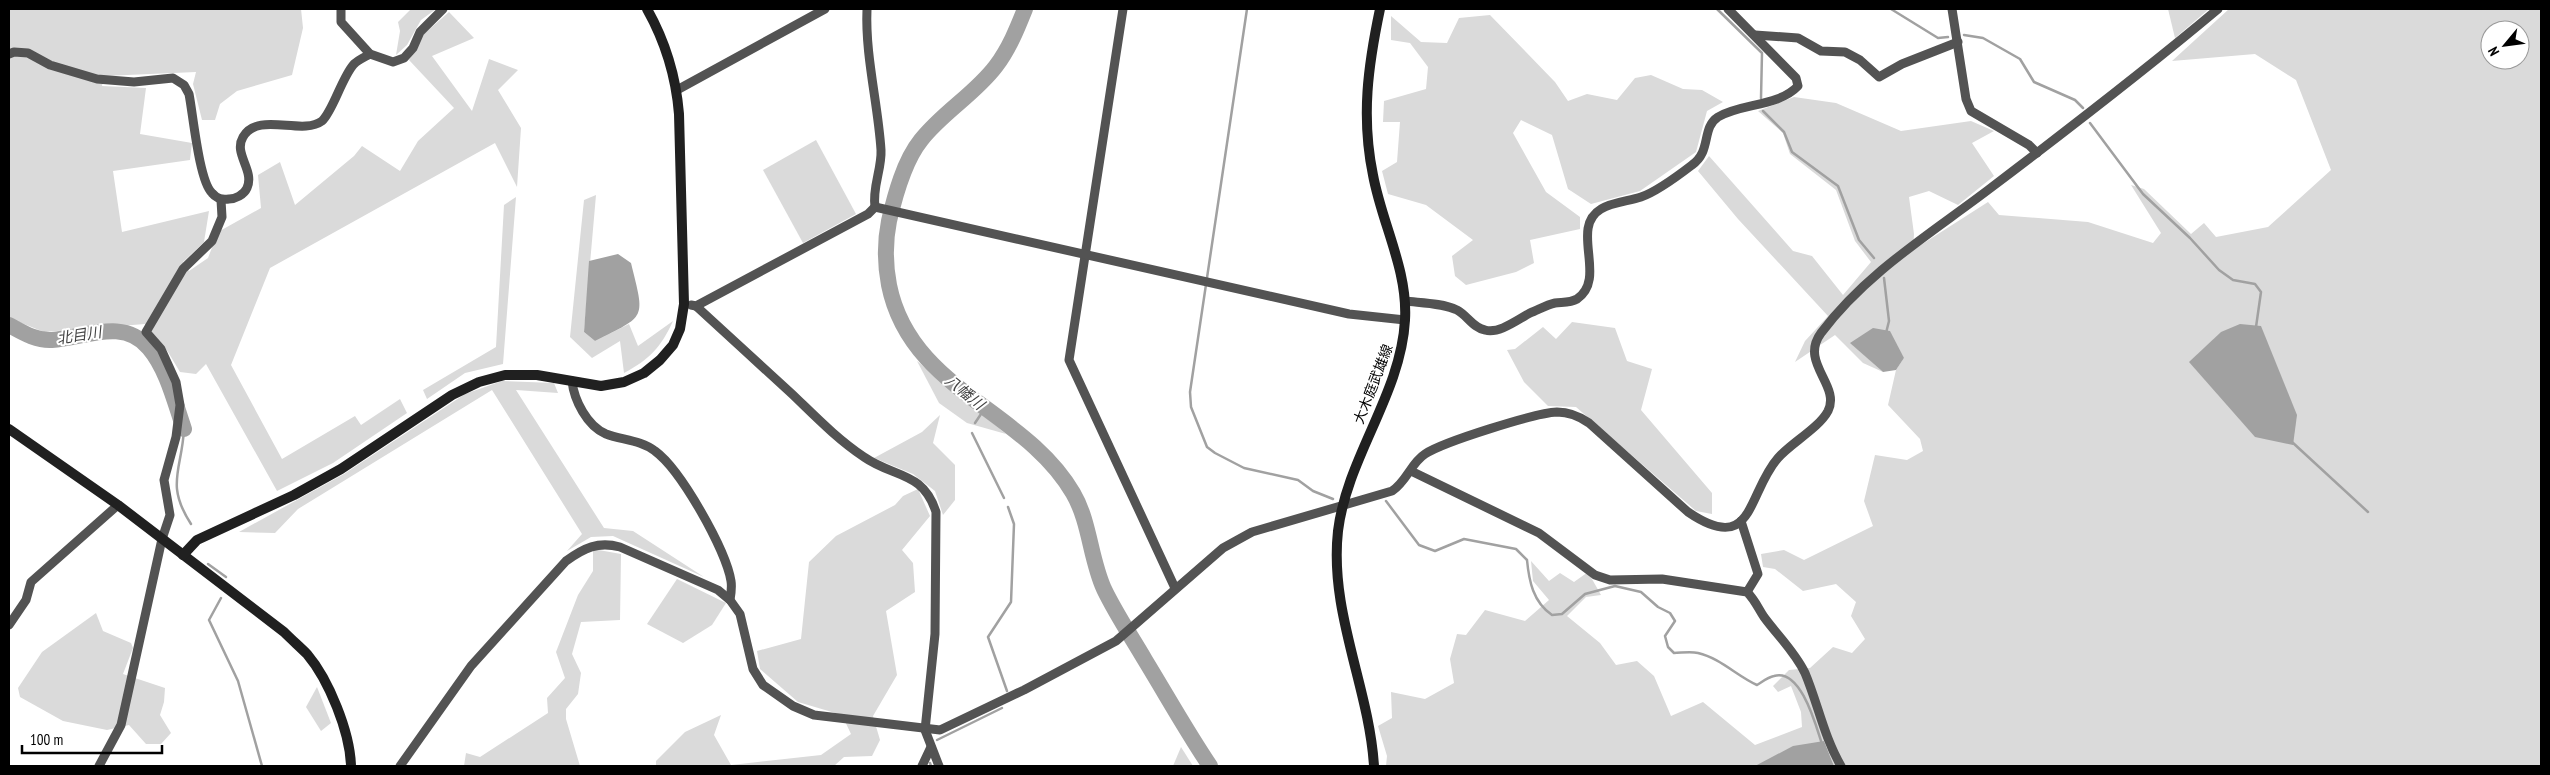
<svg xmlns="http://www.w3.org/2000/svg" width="2550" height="775" viewBox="0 0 2550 775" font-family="'PT Sans Narrow','Noto Sans JP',sans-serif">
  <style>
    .green { fill: #dadada; fill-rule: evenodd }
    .water { fill: #a1a1a1 }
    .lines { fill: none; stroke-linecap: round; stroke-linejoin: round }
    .stream { stroke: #a1a1a1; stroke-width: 2.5 }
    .river { stroke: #a1a1a1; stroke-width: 16 }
    .street { stroke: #535353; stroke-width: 9 }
    .secondary { stroke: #202020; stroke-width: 10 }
    .labels { text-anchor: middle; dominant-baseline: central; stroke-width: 4; stroke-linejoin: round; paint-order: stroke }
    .street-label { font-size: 14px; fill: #000; stroke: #fff }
    .water-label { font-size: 15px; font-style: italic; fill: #424242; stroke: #fff }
  </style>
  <rect width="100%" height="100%" fill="#fff"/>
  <!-- green -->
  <g class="green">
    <path d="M9,9H301L303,28L292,75L237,91L220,104L215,120H202L193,84L196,72L104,76L102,86L146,88L140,134L192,143L190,160L113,171L122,232L209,211L204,242L183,262L189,271L208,258L218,232L261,208L258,175L280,162L295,205L354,156L362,146L400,171L418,141L454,108L409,60L424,34L449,12L474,38L432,56L472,111L489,59L518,70L498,90L521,128L517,187L495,143L270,268L231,365L282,459L355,416L361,425L400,399L407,413L333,463L277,491L206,364L196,374L180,372L168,352L145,324L44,332L9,318Z"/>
    <path d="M411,9H436L421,20L407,45L396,55L400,31L398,22Z"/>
    <path d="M2168,9H2209L2175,38Z"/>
    <path d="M2229,9H2541V766H1834L1824,741L1755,766H1386L1387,756L1378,726L1392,718L1391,692L1425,699L1454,683L1450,659L1457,634L1466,635L1485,610L1525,621L1549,600L1533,581L1531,561L1549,581L1560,573L1574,582L1588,572L1601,595L1586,597L1567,616L1600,643L1616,665L1637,661L1654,676L1671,716L1703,702L1755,745L1802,727L1801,712L1791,686L1778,692L1773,686L1789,670L1810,668L1833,647L1852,653L1865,639L1851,616L1856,602L1836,584L1803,591L1775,569L1763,567L1761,554L1784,550L1804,560L1873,526L1864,501L1875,455L1907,460L1923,451L1920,439L1888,405L1896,370L1904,358L1851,343L1883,372L1863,363L1835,335L1795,362L1805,341L1828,316L1738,219L1698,171L1709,156L1793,251L1812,256L1843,295L1871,262L1855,241L1836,190L1790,154L1783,133L1758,111L1794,97L1836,103L1901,131L1971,121L1994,131L1972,143L1994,176L1958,205L1929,191L1909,197L1914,234L1913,250L1988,202L1999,215L2088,222L2153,243L2161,233L2131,185L2144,189L2191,234L2204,223L2216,237L2268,227L2331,170L2296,80L2255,54L2172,61ZM2490,30H2520V60H2490Z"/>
    <path d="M1490,15L1555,82L1568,101L1587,94L1617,100L1635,78L1651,75L1683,89L1702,90L1723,102L1707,111L1696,152L1640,191L1591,204L1568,189L1552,135L1521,120L1513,133L1546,192L1580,217V229L1530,240L1534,263L1516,272L1466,285L1455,276L1452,256L1473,240L1426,205L1388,194L1382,171L1397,162L1400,122H1383L1384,101L1426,89L1428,67L1410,43L1391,40V16L1421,42L1447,43L1459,18Z"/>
    <path d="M816,140L856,214L803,243L763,170Z"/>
    <path d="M596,195L584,332L595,341L629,324L638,346L673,321C661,347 650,359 624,373L620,341L592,358L570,337L584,200Z"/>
    <path d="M516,197L503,364L465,373L427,399L423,390L496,347L504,205Z"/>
    <path d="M1572,322L1615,328L1627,361L1652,369L1641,410L1712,493V514L1696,511L1576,407L1548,406L1524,382L1507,350L1515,349L1543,327L1556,339Z"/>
    <path d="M917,361L1006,434L967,423L939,403Z"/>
    <path d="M502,381L554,383L558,393L516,390L604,528L633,531L704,577L613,536L591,537L567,551L582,534L492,390L298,509L275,533L239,532L344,474L465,394Z"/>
    <path d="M940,415L933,443L955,465V500L943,515L935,491L913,474L874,458L922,432Z"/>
    <path d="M918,489L930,516L902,550L913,563L915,592L886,611L897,675L873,716L880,740L872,756L844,757L834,766H656V761L685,732L721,715L714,735L731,765L821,755L851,734L842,715L798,702L760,669L757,651L801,639L809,562L836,536L895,505L903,496Z"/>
    <path d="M593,549L621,554L620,620L581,622L572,654L581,673L578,694L566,709V719L580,766H464L466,753L480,757L548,713L547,698L565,678L556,652L578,595L593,571Z"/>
    <path d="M677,579L726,603L712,625L683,643L647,624Z"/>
    <path d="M96,613L103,631L131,643L133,648L123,674L165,688L164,702L160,715L171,733L161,744H146L129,725L107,730L63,721L20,697L18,688L42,652Z"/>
    <path d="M317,687L331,723L321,731L306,707Z"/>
    <path d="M1181,747L1193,766H1173Z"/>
  </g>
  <!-- water -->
  <g class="water">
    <path d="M618,254L631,263C645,320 647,315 595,341L584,332L589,261Z"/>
    <path d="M2240,324L2261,326L2297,415L2293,445L2255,437L2189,362L2221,332Z"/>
    <path d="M1873,328L1890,331L1904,358L1896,370L1883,372L1850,343Z"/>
    <path d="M1824,741L1834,766H1755L1793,746Z"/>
  </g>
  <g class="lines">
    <!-- stream -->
    <g class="stream">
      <path d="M1247,9L1190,392L1191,407L1207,447L1215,453L1244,468L1298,480L1313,491L1333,499"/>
      <path d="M1717,9L1762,53L1761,98"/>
      <path d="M1891,9L1938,38L1948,37"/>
      <path d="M1964,35L1983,38L2020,59L2034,82L2075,100L2083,108"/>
      <path d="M1763,111L1784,132L1792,152L1838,186L1859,240L1874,258"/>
      <path d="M2090,123L2143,194L2190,238L2219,270L2233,280L2255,284L2261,292L2256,327"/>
      <path d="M1884,278L1889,321L1886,333"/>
      <path d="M975,423L985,408"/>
      <path d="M184,429C182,470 165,484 191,524"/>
      <path d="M972,433L1004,498"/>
      <path d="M2292,442L2368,512"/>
      <path d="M1386,501L1419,545L1435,551L1464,539L1516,549L1527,560C1529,581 1533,602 1552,615L1562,614L1585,594L1615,586L1641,592L1658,607L1670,613L1675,621L1665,636L1668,647L1674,653C1681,653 1690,651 1698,653C1720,658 1737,676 1757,685C1762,682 1768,677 1774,676C1801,668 1816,726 1822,744"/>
      <path d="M208,564L226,577"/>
      <path d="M221,598L209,620L238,681L262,766"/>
      <path d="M1007,691L988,637L1011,602L1014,524L1008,507"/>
      <path d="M937,740L1002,708"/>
      <path d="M930,763L931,766"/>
    </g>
    <!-- river -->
    <g class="river">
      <path d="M1025,9C1017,29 1009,49 996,66C975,94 943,112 921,140C904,161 895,195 889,221C885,241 885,264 889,285C910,390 1024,409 1073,493C1090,522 1090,558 1104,589C1116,614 1131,636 1145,660C1167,696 1187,732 1210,766"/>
      <path d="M9,325C22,332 36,341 52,340C85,338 123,317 149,348C167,369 175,403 184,429"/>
    </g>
    <!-- street -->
    <g class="street">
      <path d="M341,9V22L370,54L393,62L404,58L413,48L420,32L443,9"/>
      <path d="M867,9C865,56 878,103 881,150C882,169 872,187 875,207"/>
      <path d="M1123,9L1069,360L1175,588"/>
      <path d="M1952,9L1966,99L1971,111L2029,145L2037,153"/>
      <path d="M1755,35L1798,38L1821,51L1845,52L1860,60L1879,77L1902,64L1958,42"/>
      <path d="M9,54L14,52L28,53L50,65L97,79L134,82L173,78L184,85L189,94C193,114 199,181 212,193C217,199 222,200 229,199C235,199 244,195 247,188C255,170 233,154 243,137C258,111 302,136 322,121C333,111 342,77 354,64C358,60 365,57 370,54"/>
      <path d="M677,90L825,9"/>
      <path d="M875,207L1349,314L1405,320"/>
      <path d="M1405,301C1422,303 1442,303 1457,310C1467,315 1473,328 1485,330C1499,334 1517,320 1530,313C1538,310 1546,305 1555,303C1562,302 1570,303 1577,299C1608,278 1569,228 1601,209C1612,202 1629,201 1641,197C1656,192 1679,175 1692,165C1712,151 1701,128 1718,117C1741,103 1778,107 1798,86L1796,78L1728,9"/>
      <path d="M691,305L696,306L868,214L875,207"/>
      <path d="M696,306C728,335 760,365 792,394C815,416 837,439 864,457C894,478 923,471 936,512L935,634L925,730L939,766"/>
      <path d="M572,381C574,400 587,426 606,434C622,440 641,440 655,451C681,470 726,550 731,581C732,587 731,594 730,600"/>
      <path d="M1411,471L1539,533L1595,575L1610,580L1662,579L1747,592C1755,600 1758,608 1764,617C1778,636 1795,652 1805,673C1818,704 1824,737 1841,766"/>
      <path d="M1741,521L1758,574L1747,592"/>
      <path d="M9,625L26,600L31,582L118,505"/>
      <path d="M99,766L121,725L162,539L170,515L164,480L176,437L180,405L176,382L161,349L146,332L183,269L212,241L222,217L221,200"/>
      <path d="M400,766L471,666L566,561C584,548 598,541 620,547L718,590L730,600L740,614L753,669L763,685L793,706L814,715L940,730L1024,690L1116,641L1223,548L1252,532L1392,491C1407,481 1411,463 1425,454C1443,442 1535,413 1557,412C1569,412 1579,416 1589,423L1688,512C1754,557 1747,493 1778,458C1791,443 1819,428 1828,411C1841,385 1799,363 1821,333C1866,273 1930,234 1988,190C2066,131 2143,72 2218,9"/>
      <path d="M922,766L931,747"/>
    </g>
    <!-- secondary -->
    <g class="secondary">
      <path d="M9,429L118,505L284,632C292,640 300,647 307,654C329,680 350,732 351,766"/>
      <path d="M183,555L197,540L294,495L341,469L452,395L479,382L505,375H537L601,386L624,382L644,373L660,360L673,345L680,329L684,304L679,114C676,77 665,41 647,9"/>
      <path d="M1374,766C1369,687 1329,612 1338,531C1347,457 1401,394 1405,320C1408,270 1382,224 1373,175C1361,117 1368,66 1380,9"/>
    </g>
  </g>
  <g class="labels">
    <!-- street labels -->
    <g class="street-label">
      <text transform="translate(1373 384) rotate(-69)">大木庭武雄線</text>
    </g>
    <!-- water labels -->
    <g class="water-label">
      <text transform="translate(79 335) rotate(-9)">北目川</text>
      <text transform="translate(965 392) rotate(39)">八幡川</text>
    </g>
  </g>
  <!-- border -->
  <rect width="2550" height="775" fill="none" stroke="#000000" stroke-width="20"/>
  <!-- north arrow -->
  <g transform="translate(2505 45) rotate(241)"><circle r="24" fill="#ffffff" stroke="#999999"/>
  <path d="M0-4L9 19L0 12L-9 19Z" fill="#000000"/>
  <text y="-8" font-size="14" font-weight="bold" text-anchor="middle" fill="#000000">N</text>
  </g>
  <!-- scale -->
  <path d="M22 745v8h140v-8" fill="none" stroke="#000000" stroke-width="2.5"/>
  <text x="30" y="745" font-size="15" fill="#000000" stroke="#ffffff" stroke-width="4" paint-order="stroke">100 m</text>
</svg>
